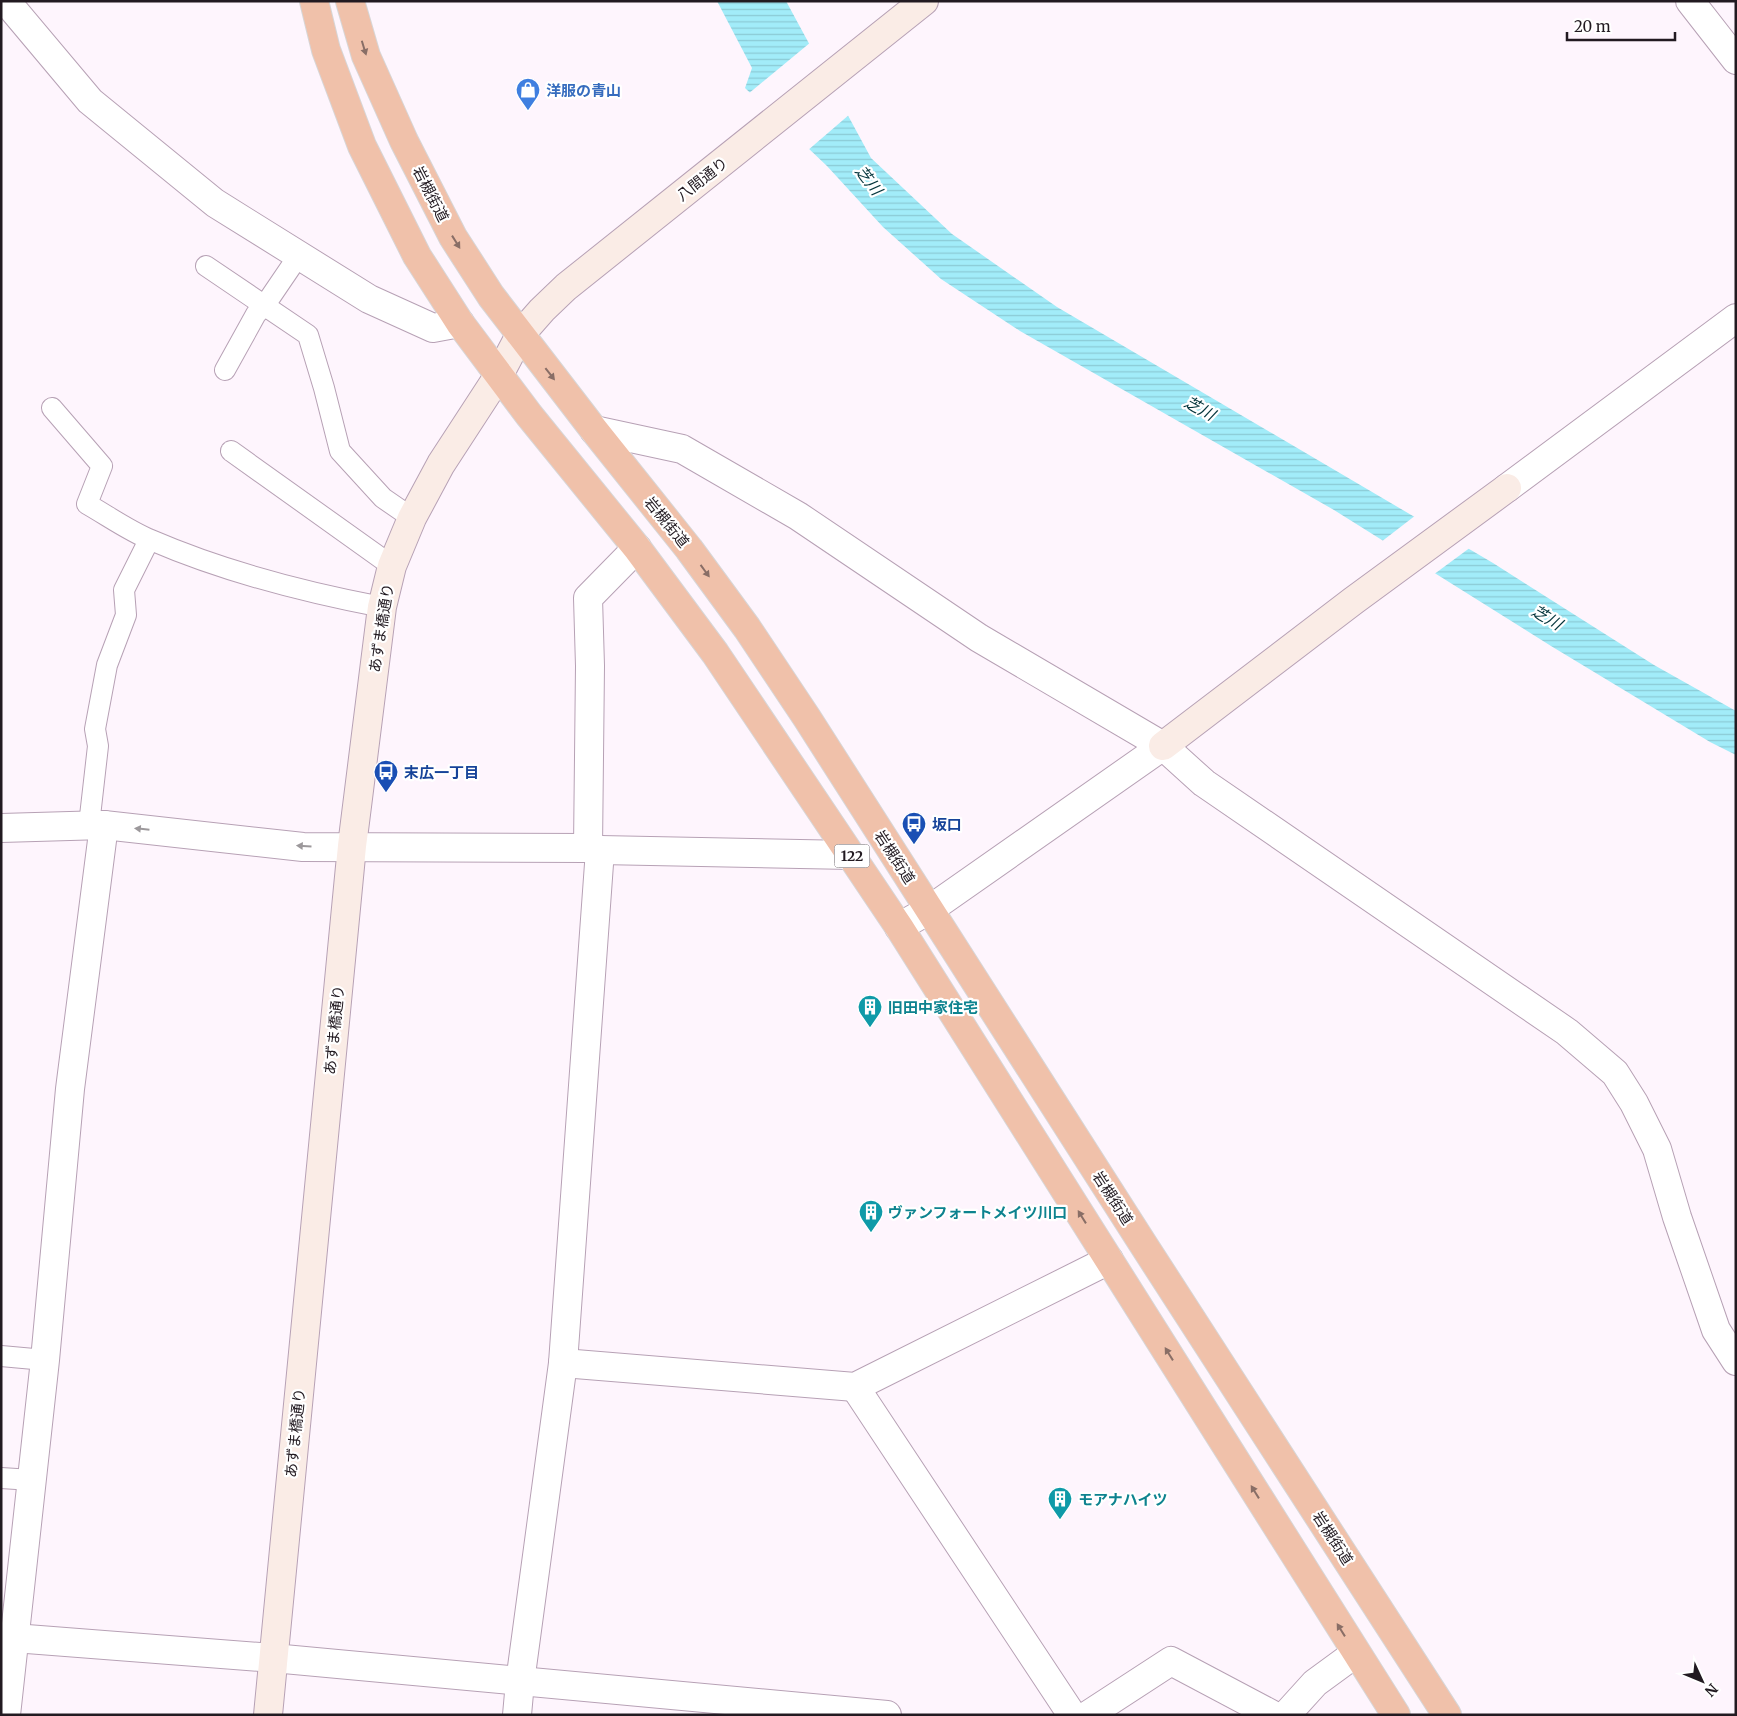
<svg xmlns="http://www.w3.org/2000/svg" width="1737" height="1716" viewBox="0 0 1737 1716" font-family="Merriweather,'Noto Sans JP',serif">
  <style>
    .water { fill: url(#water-rules) }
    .pier { fill: #fef5fd }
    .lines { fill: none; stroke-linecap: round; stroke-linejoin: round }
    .lane-casing { stroke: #b7a1b5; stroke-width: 22 }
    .street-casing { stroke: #b7a1b5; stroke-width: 30 }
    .secondary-casing { stroke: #b7a1b5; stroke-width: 30 }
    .highway-casing { stroke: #d7d6d7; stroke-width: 30 }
    .lane { stroke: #fff; stroke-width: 20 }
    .street { stroke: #fff; stroke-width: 28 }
    .secondary { stroke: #faece6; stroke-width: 28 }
    .highway { stroke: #f0c1aa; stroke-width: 28 }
    .oneway { fill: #896e66 }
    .oneway2 { fill: #9c989b }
    .labels { text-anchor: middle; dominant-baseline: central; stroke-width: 4.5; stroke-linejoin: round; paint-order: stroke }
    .shield { fill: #fff; stroke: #645f64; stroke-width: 1 }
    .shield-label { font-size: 14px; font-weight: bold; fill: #221a21 }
    .shop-label { font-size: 15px; font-weight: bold; fill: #366cbe; stroke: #fff; text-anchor: start }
    .street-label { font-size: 15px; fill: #221a21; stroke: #fff }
    .transit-label { font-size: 15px; font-weight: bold; fill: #164399; stroke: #fff; text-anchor: start }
    .culture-label { font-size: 15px; font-weight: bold; fill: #0d838f; stroke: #fff; text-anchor: start }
    .water-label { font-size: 16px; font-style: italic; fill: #04353c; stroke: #fff }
  </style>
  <defs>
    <pattern id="water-rules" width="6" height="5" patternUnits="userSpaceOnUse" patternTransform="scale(1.25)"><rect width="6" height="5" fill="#a2ecf9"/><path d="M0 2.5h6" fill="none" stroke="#8bcad5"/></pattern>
  </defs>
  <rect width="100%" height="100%" fill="#fef5fd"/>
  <!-- water -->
  <path class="water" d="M717,1H786L871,158L952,234L1057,307L1493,563L1654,665L1736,711V755L1710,742L1551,646L1334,510L1020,331L941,279L883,227L827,166L745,88L752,68Z"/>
  <!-- pier -->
  <g class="pier">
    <path d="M811,42L850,114L807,151L748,94Z"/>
    <path d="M1416,515L1471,547L1433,575L1381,542Z"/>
  </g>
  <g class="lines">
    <defs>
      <g id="lane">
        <path d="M206,266L308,335L324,388L340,451L383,498L412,518"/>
        <path d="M225,370L256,314L265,305L299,255"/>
        <path d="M52,408L102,466L87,504C108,516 129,531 151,540C225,572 303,592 382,607"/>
        <path d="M231,451L392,566"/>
        <path d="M89,825L98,746L95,729L107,665L126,615L124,590L149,540"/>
        <path d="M1,1356L45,1360"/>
        <path d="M1,1478L32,1480"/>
      </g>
      <g id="street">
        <path d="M6,1L90,101L215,203L369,299L433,328L460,323"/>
        <path d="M1690,1L1736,60"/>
        <path d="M594,430L682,449L798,516L979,638L1163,746L1204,783L1567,1032L1615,1073L1634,1103L1657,1149L1677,1217L1716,1330L1736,1361"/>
        <path d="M1507,488L1736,318"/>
        <path d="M1,828L104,825L303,847L588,848L600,850L563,1363L520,1682L517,1715"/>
        <path d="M588,848L590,666L588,598L637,548"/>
        <path d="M600,850L851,855"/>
        <path d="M899,927L929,910L1163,746"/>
        <path d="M563,1363L855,1387L1109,1260"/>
        <path d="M855,1387L1072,1715"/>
        <path d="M1,1637L273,1658L887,1715"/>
        <path d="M6,1715L45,1360L70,1089L104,825"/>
        <path d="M1088,1715L1171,1661L1273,1715"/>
        <path d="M1286,1715L1315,1683L1356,1653"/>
      </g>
      <g id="secondary">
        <path d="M1163,746L1353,601L1507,488"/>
        <path d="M268,1715L352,846L382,607L392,566L412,518L441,464L499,375L520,335L542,310L566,287L924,1"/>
      </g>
      <g id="highway">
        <path d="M314,1L326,50L362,146L417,256L460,323L529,415L637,548L715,653L899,927L1396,1715"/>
        <path d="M350,1L366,56L404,141L453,237L491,296L594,430L689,549L747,628L807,718L1143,1244L1447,1715"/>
      </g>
    </defs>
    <!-- lane casing -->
    <use href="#lane" class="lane-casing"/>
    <!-- street casing -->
    <use href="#street" class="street-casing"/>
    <!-- secondary casing -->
    <use href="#secondary" class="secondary-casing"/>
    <!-- highway casing -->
    <use href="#highway" class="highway-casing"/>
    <!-- lane -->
    <use href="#lane" class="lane"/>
    <!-- street -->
    <use href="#street" class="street"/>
    <!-- secondary -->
    <use href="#secondary" class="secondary"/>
    <!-- highway -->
    <use href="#highway" class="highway"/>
  </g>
  <!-- one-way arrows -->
  <defs><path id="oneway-solid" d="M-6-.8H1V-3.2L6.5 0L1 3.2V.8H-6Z" transform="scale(1.25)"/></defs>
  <g class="oneway">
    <use href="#oneway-solid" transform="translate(364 48) rotate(73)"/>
    <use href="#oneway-solid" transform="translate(456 242) rotate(58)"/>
    <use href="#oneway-solid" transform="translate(550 374) rotate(52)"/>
    <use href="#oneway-solid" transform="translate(705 571) rotate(54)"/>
    <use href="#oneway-solid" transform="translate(1082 1217) rotate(-122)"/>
    <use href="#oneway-solid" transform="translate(1169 1354) rotate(-122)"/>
    <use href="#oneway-solid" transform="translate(1255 1492) rotate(-122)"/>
    <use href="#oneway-solid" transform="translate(1341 1630) rotate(-122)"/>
  </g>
  <g class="oneway2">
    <use href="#oneway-solid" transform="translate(142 829) rotate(-174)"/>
    <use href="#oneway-solid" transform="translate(304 846) rotate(-177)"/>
  </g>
  <!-- icons -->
  <defs>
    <symbol id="shop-pin" viewBox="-11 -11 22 30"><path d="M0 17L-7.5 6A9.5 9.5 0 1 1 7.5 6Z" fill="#3f7fe0" stroke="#fff"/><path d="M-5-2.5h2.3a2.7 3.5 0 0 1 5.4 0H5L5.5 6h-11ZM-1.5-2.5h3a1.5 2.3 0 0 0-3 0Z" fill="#fff"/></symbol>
    <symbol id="bus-pin" viewBox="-11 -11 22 30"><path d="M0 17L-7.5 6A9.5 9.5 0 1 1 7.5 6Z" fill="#1a4fb4" stroke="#fff"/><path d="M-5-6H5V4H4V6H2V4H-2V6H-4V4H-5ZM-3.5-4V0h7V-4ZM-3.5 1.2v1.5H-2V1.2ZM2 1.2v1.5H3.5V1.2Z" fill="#fff"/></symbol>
    <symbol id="building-pin" viewBox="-11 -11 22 30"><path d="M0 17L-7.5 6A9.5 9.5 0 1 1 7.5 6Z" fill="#0f9aa8" stroke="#fff"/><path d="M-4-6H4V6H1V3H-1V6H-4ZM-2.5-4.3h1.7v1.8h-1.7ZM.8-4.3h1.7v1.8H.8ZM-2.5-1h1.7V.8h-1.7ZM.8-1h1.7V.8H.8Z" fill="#fff"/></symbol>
  </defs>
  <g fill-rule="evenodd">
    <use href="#shop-pin" x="514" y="76" width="28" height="38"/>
    <use href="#bus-pin" x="372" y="758" width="28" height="38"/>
    <use href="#bus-pin" x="900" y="810" width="28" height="38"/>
    <use href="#building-pin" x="856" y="993" width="28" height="38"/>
    <use href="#building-pin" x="857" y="1198" width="28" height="38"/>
    <use href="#building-pin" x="1046" y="1485" width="28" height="38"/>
  </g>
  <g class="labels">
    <!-- shield labels -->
    <rect class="shield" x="834.5" y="844.5" width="35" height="23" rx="4"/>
    <g class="shield-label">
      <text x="852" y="856">122</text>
    </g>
    <!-- shop labels -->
    <g class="shop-label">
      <text x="546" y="90">洋服の青山</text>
    </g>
    <!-- street labels -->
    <g class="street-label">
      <text transform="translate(702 179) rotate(-38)">八間通り</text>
      <text transform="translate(431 194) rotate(63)">岩槻街道</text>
      <text transform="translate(667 522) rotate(51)">岩槻街道</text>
      <text transform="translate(381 628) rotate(-81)">あずま橋通り</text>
      <text transform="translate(895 857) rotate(57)">岩槻街道</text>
      <text transform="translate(334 1030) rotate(-84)">あずま橋通り</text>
      <text transform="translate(1113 1198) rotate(57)">岩槻街道</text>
      <text transform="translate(295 1433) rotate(-84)">あずま橋通り</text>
      <text transform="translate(1333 1538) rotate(57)">岩槻街道</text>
    </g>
    <!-- transit labels -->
    <g class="transit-label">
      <text x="404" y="772">末広一丁目</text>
      <text x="932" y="824">坂口</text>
    </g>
    <!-- culture labels -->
    <g class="culture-label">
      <text x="888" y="1007">旧田中家住宅</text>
      <text x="888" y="1212">ヴァンフォートメイツ川口</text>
      <text x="1078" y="1499">モアナハイツ</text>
    </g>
    <!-- water labels -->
    <g class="water-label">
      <text transform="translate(869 180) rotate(52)">芝川</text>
      <text transform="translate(1200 408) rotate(29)">芝川</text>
      <text transform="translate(1547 617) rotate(31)">芝川</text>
    </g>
  </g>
  <!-- border -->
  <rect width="1737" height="1716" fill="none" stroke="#221a21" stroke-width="5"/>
  <!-- north arrow -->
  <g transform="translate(1702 1681) rotate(134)" stroke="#ffffff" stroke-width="4" paint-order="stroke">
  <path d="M0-4L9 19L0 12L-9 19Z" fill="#221a21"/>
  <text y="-8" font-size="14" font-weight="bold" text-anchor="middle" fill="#221a21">N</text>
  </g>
  <!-- scale -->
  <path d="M1567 32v8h108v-8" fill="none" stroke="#221a21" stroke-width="2.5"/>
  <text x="1574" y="32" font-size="15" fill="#221a21" stroke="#ffffff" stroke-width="4" paint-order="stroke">20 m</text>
</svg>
